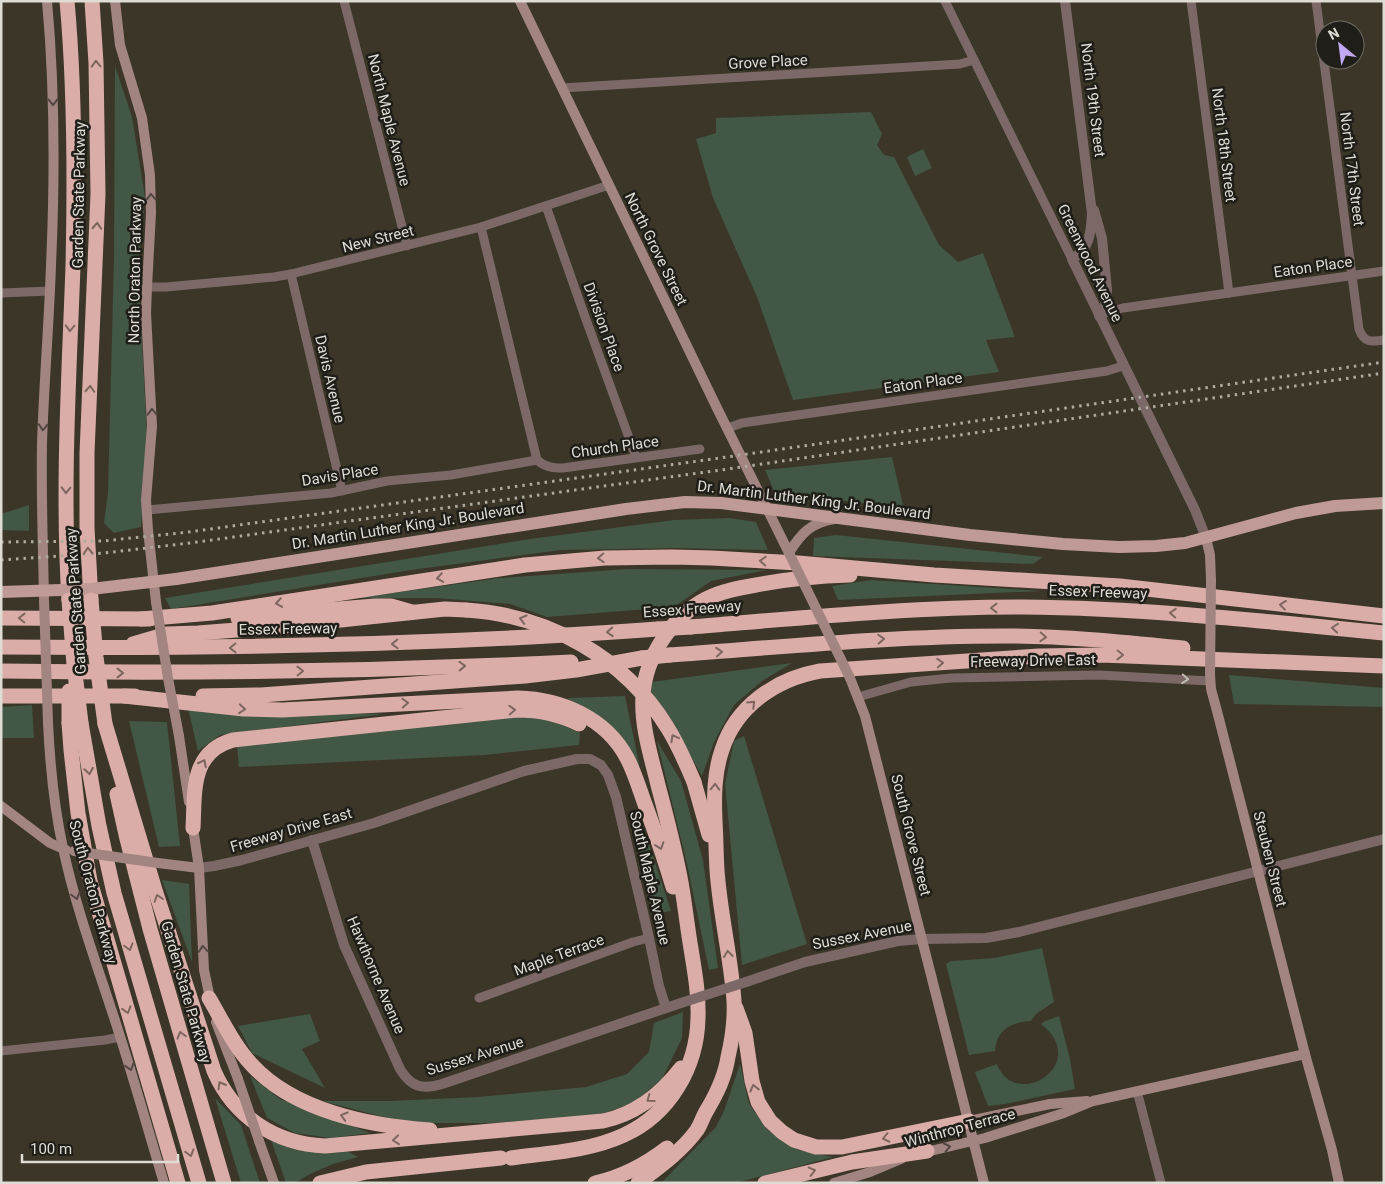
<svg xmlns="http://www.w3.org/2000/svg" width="1385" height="1184" viewBox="0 0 1385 1184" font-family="Roboto,sans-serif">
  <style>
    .green { fill: #425744 }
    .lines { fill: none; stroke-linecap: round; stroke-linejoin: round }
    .minor { stroke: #7c6967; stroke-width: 9 }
    .tertiary { stroke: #7c6967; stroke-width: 10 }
    .secondary { stroke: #a28481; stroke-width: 10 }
    .primary { stroke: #c09a96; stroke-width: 12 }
    .motorway { stroke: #dbada8; stroke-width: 15 }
    .rail { stroke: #adaaa0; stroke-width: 3; stroke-dasharray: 2.5 5; stroke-linecap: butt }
    .tertiary-bridge { stroke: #7c6967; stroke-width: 10 }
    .secondary-bridge { stroke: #a28481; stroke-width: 10 }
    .primary-bridge { stroke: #c09a96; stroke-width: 12 }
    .motorway-bridge { stroke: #dbada8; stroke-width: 15 }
    .oneway { stroke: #7e6660 }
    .oneway2 { stroke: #544742 }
    .oneway3 { stroke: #c1bab3 }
    .labels { text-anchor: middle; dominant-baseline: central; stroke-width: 5; stroke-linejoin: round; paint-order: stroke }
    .street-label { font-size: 15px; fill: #dedcd3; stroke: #201e18 }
  </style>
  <rect width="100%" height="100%" fill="#3b3628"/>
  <!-- green -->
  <g class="green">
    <path d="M115,66L132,117L145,197L138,268L147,435L141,527L114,533L104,523L108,492L114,257Z"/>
    <path d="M871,112L882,134L877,145L884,155L894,157L939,245L958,262L983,253L1015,337L986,340L999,372L793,400L757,297L713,198L696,139L716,133V118Z"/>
    <path d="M923,149L932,168L915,176L907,157Z"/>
    <path d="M892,457L904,509L774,491L765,470Z"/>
    <path d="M29,505V531L1,530V514Z"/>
    <path d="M730,518L756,522L768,550L676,548L561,550L411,570L171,609L165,598L530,539L674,520Z"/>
    <path d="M836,535L1043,557L1033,564L813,556L814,538Z"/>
    <path d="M628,569L767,570L711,581L674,607L547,617L510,604L436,598H357L500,578Z"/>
    <path d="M871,580L1042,591L838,600L832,586Z"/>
    <path d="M792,663L762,681L734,705L714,742L702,776L664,710L651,692L652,682Z"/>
    <path d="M1229,675L1384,688V707L1234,704Z"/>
    <path d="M625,696L640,768L611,726L567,698Z"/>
    <path d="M32,705L34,738H1V707Z"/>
    <path d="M188,708L233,712L384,714L220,735L198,751Z"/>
    <path d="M515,717L547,718L580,733L579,745L485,755L239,767L237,746Z"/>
    <path d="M129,721L167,722L180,846L159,847Z"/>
    <path d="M744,736L807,944L742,965L725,784L734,741Z"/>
    <path d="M657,741L681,781L703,860L718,968L709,970L687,864Z"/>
    <path d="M632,811L646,835L671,911L652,914Z"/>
    <path d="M162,880L189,884L192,962Z"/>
    <path d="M1042,948L1054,1002L1036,1014L1031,1021C1011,1022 996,1030 995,1051L969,1055L946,964L951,961L995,958Z"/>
    <path d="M683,1012L682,1038L662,1079L633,1103L595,1116L493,1123H407L322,1101H390L478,1097L586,1087L627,1074L649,1052L654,1023Z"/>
    <path d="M310,1014L320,1041L302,1049L325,1088L252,1053L238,1026Z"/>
    <path d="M1059,1016L1070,1059L1075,1089L1005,1104L988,1106L975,1072L997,1064C1015,1112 1092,1064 1041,1024L1045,1021Z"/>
    <path d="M740,1064L749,1104L769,1131L798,1150L833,1157L736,1183H661L716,1127L724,1111Z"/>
    <path d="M250,1076L280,1099L370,1133L330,1138L295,1133L267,1118Z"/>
    <path d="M215,1098L241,1125L260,1183H241Z"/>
    <path d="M270,1137L345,1150L358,1157L333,1164L310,1174L295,1183H286Z"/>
  </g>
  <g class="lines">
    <!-- minor -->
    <g class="minor">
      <path d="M344,1L407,246"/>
      <path d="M945,1L1072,259"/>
      <path d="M1191,1L1229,293"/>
      <path d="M1316,1L1359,329C1364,343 1371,342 1384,340"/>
      <path d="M562,88L960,64L974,60"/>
      <path d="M546,206L584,314L636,457"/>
      <path d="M481,227L537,460"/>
      <path d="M291,274L342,491"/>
      <path d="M147,287H166L274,277L291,274L481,227L609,185"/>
      <path d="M1,293L50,291"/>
      <path d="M1099,316L1108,312L1123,308L1384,271"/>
      <path d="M728,428L742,423L1107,371L1123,366"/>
      <path d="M537,460C545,467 552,468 563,468L700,449"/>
      <path d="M147,510L331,493L387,481L451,475L537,460"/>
      <path d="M858,697L911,682L951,678L1099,675L1210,681"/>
      <path d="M479,998L633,942L649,938"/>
      <path d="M1,1051L105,1040L120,1037"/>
      <path d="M1137,1091L1161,1183"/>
    </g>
    <!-- tertiary -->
    <g class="tertiary">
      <path d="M1065,1L1092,213C1091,232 1090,249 1072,259L1195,510L1206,538"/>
      <path d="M1094,210L1102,238L1107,290L1105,307L1099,316"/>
      <path d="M312,840L344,945L400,1069C411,1087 422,1090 442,1084L681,1003"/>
      <path d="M199,868L214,866L242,860L374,823L524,771L577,759H590L601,765L608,775L616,797L649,938L659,986L666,1008"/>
      <path d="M746,982L805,962L898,941L922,939L986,938L1019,932L1384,839"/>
    </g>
    <!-- secondary -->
    <g class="secondary">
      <path d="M115,1L120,45L142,118L150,175L151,213L147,287L146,313L152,426L146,500L148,530L156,602"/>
      <path d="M520,1L716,406L789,553"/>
      <path d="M1206,538L1210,555L1211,580"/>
      <path d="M789,553C801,533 811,523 834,519"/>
      <path d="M44,597C43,546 41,494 42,443C44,383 49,324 51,265C55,177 55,89 47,1"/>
      <path d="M1210,674L1211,689L1217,711L1305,1054L1332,1150L1339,1183"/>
      <path d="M850,678L865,716L984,1183"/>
      <path d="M48,723C50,765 54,807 63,848C76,910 100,973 119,1033C135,1083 149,1133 164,1183"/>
      <path d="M179,736L189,802"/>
      <path d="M1,806L50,843L66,850"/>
      <path d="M192,821L199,868L204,970L211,1003"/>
      <path d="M158,863L199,868"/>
      <path d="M216,1022L238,1079"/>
      <path d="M969,1121L1050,1104L1087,1101"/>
      <path d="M259,1141L274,1183"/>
      <path d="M922,1153L985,1138L1064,1113L1093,1101L1305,1054"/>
      <path d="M834,1183L870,1172L901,1159"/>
    </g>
    <!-- primary -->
    <path class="primary" d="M176,579L626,509L685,502L721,503L970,535L1063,544L1119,547L1156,546L1185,543L1296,513L1335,506L1384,503"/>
    <!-- motorway -->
    <g class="motorway">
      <path d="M67,1C75,89 75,178 73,266C69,378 62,488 69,600"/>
      <path d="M91,600L87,528V453L98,194L96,63L92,1"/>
      <path d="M1,618L150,619"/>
      <path d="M238,618L314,611L375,606H391L412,612"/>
      <path d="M141,619L212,613L525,565L605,558L672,557L712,558L798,563L934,575L1120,586L1384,616"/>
      <path d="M691,627C801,618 911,607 1022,607C1143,608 1263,621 1384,633"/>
      <path d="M133,644L167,634L198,633L274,627L445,609L466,610"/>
      <path d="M1,647C221,649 440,645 658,629"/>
      <path d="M670,655C782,647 893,636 1004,636C1064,636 1123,642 1183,648"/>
      <path d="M1,671C191,674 381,671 571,662"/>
      <path d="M1,696H135"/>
      <path d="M124,696L244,709L282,710L518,698C561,699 606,718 627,758C635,773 640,791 646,807C656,834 665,860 673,887"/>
      <path d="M203,696L261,695L525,676L576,670L642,658"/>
      <path d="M69,723L71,750L78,813L90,881L178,1183"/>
      <path d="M81,723L99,826L114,893L199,1183"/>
      <path d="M105,724L155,890L214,1071C234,1117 276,1144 325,1146L603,1121C636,1114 661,1094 681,1068"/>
      <path d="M694,782L709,835"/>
      <path d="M117,794L127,839L150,929L224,1183"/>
      <path d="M193,828C195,792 190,752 233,740L517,710C539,710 559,714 579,724"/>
      <path d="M209,998C222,1020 234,1046 252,1065C294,1111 370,1126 430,1130"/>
      <path d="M736,1008L745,1033L752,1081L758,1102L770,1121L782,1132L794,1140L816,1147H842L969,1121"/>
      <path d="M511,1158C548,1153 590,1151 624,1135C670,1114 697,1067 698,1018C699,990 693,963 689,936C686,917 684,897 680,877C674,846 666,815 658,785C651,756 641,726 643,696C645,657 672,617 706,599C722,591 739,588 756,585C787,579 818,576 850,575"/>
      <path d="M320,1183L366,1172L501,1158"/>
      <path d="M595,1183C623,1177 645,1165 667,1148"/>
      <path d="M638,1183C658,1168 682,1151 697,1130C701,1124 703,1116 707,1110C717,1093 725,1077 728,1057C732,1040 735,1020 734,1001C731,957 720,914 717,870C716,854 716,837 715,821C714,797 714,773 722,750C736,706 776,679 820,671L1039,656L1102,655L1384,666"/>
      <path d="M765,1183L852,1162L927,1151"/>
    </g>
    <!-- rail -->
    <g class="rail">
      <path d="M1,542L103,541L189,532L727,457L1384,362"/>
      <path d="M1,560L104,553L190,543L728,469L1384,373"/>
    </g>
    <!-- tertiary-bridge -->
    <path class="tertiary-bridge" d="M681,1003L746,982"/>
    <!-- secondary-bridge -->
    <g class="secondary-bridge">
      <path d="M789,553L850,678"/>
      <path d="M44,600L48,723"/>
      <path d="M156,602L168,678L179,736"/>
      <path d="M1210,674L1211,580"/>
      <path d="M74,851L158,863"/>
      <path d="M238,1079L259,1141"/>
    </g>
    <!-- primary-bridge -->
    <path class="primary-bridge" d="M1,592L91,589L176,579"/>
    <!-- motorway-bridge -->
    <g class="motorway-bridge">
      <path d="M69,600L74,665L81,723"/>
      <path d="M91,600L96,657L105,724"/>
      <path d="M466,610C548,615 624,657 667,727C678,744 686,763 694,782"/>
      <path d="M658,629L691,627"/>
      <path d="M642,658L670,655"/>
      <path d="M69,691V723"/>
    </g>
  </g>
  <!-- one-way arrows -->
  <defs><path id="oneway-chevron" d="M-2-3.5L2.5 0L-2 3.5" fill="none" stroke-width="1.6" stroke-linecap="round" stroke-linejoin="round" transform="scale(1.25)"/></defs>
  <g class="oneway">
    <use href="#oneway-chevron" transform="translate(96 64) rotate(-92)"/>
    <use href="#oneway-chevron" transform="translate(97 226) rotate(-87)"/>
    <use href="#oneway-chevron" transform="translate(70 328) rotate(92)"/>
    <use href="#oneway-chevron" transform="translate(90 389) rotate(-87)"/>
    <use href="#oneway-chevron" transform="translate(66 490) rotate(91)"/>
    <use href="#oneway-chevron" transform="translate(88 551) rotate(-93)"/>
    <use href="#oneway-chevron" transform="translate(601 558) rotate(177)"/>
    <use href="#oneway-chevron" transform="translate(763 561) rotate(-177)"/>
    <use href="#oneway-chevron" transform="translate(440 578) rotate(171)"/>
    <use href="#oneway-chevron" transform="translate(279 603) rotate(171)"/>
    <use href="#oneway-chevron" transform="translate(1283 605) rotate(-173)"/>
    <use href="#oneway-chevron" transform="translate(994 608) rotate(180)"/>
    <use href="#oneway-chevron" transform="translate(1173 613) rotate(-176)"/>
    <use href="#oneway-chevron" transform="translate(22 618) rotate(-179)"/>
    <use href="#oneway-chevron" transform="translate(523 619) rotate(-164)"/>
    <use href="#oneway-chevron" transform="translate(1335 628) rotate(-175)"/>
    <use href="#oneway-chevron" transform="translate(610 632) rotate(176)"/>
    <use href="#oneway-chevron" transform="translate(1043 637) rotate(3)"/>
    <use href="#oneway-chevron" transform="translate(881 639) rotate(-3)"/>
    <use href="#oneway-chevron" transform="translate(395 644) rotate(178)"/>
    <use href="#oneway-chevron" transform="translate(233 648) rotate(179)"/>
    <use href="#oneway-chevron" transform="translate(719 652) rotate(-4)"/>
    <use href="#oneway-chevron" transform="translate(1120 655) rotate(1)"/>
    <use href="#oneway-chevron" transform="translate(940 663) rotate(-4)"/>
    <use href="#oneway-chevron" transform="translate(462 666) rotate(-2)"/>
    <use href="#oneway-chevron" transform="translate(300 671) rotate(-1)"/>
    <use href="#oneway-chevron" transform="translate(120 673)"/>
    <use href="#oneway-chevron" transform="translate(405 703) rotate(-3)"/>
    <use href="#oneway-chevron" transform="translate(752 704) rotate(-44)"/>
    <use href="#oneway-chevron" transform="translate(242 709) rotate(5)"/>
    <use href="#oneway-chevron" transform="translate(512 710) rotate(-3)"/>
    <use href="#oneway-chevron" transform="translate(674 738) rotate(-119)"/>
    <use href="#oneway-chevron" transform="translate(203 763) rotate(-63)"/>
    <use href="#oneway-chevron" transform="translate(89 771) rotate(81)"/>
    <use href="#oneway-chevron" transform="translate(715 787) rotate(-88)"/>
    <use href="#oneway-chevron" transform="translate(660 846) rotate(71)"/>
    <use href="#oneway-chevron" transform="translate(158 898) rotate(-108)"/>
    <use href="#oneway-chevron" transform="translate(129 947) rotate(74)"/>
    <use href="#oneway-chevron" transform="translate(728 954) rotate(-97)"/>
    <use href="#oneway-chevron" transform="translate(127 1010) rotate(73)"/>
    <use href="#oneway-chevron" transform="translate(181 1035) rotate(-106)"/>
    <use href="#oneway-chevron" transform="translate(221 1085) rotate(-120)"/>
    <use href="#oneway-chevron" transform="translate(754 1088) rotate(-104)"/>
    <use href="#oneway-chevron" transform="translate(650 1099) rotate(144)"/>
    <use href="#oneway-chevron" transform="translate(344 1116) rotate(-164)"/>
    <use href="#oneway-chevron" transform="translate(886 1138) rotate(168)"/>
    <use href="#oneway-chevron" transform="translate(396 1140) rotate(175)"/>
    <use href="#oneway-chevron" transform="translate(190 1153) rotate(74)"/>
    <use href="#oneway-chevron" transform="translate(812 1171) rotate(-14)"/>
  </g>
  <g class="oneway2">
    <use href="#oneway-chevron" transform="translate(53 102) rotate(89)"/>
    <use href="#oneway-chevron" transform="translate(151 197) rotate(-92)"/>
    <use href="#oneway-chevron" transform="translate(152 412) rotate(-91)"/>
    <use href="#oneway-chevron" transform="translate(43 427) rotate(93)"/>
    <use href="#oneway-chevron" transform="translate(76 896) rotate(74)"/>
    <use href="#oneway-chevron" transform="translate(203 949) rotate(-94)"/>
    <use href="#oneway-chevron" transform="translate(130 1067) rotate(73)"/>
    <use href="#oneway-chevron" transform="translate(947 1147) rotate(-12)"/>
  </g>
  <use class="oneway3" href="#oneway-chevron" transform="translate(1185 679) rotate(4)"/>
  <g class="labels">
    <!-- street labels -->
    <g class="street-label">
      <text transform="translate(768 62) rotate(-3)">Grove Place</text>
      <text transform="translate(1093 100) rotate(83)">North 19th Street</text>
      <text transform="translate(389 120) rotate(76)">North Maple Avenue</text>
      <text transform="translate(1224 145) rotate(83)">North 18th Street</text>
      <text transform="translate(1352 169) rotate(83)">North 17th Street</text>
      <text transform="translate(79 195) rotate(-89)">Garden State Parkway</text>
      <text transform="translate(378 239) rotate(-14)">New Street</text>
      <text transform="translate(656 249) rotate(64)">North Grove Street</text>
      <text transform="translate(1090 263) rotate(64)">Greenwood Avenue</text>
      <text transform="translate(1313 267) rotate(-8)">Eaton Place</text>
      <text transform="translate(135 270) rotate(-89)">North Oraton Parkway</text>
      <text transform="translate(604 327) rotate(70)">Division Place</text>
      <text transform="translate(330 379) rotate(77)">Davis Avenue</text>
      <text transform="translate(923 383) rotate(-8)">Eaton Place</text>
      <text transform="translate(615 447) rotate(-8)">Church Place</text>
      <text transform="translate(340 475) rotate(-9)">Davis Place</text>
      <text transform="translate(814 500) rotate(7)">Dr. Martin Luther King Jr. Boulevard</text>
      <text transform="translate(408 526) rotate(-9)">Dr. Martin Luther King Jr. Boulevard</text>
      <text transform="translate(1098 592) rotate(2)">Essex Freeway</text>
      <text transform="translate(76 601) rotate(-94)">Garden State Parkway</text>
      <text transform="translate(692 609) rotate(-4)">Essex Freeway</text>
      <text transform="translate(288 629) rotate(-1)">Essex Freeway</text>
      <text transform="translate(1033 661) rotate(-1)">Freeway Drive East</text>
      <text transform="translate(291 830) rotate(-16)">Freeway Drive East</text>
      <text transform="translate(911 835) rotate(76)">South Grove Street</text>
      <text transform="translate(1270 859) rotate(76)">Steuben Street</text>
      <text transform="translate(650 878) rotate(77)">South Maple Avenue</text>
      <text transform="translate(93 892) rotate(75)">South Oraton Parkway</text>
      <text transform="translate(862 935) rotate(-11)">Sussex Avenue</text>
      <text transform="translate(559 955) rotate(-20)">Maple Terrace</text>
      <text transform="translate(376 975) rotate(67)">Hawthorne Avenue</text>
      <text transform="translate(186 992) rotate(74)">Garden State Parkway</text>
      <text transform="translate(475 1056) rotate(-17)">Sussex Avenue</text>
      <text transform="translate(960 1128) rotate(-15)">Winthrop Terrace</text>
    </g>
  </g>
  <!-- border -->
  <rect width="1385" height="1184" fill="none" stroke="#dedcd3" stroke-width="5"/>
  <!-- north arrow -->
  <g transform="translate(1340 45) rotate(331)"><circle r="24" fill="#201e18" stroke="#6c6a63"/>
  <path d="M0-4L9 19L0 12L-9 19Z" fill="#c1a8f3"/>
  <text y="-8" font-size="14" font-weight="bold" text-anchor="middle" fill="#dedcd3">N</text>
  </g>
  <!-- scale -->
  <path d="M22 1154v8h156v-8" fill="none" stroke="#dedcd3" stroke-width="2.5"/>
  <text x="30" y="1154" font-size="15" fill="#dedcd3" stroke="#201e18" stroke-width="4" paint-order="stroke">100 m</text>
</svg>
